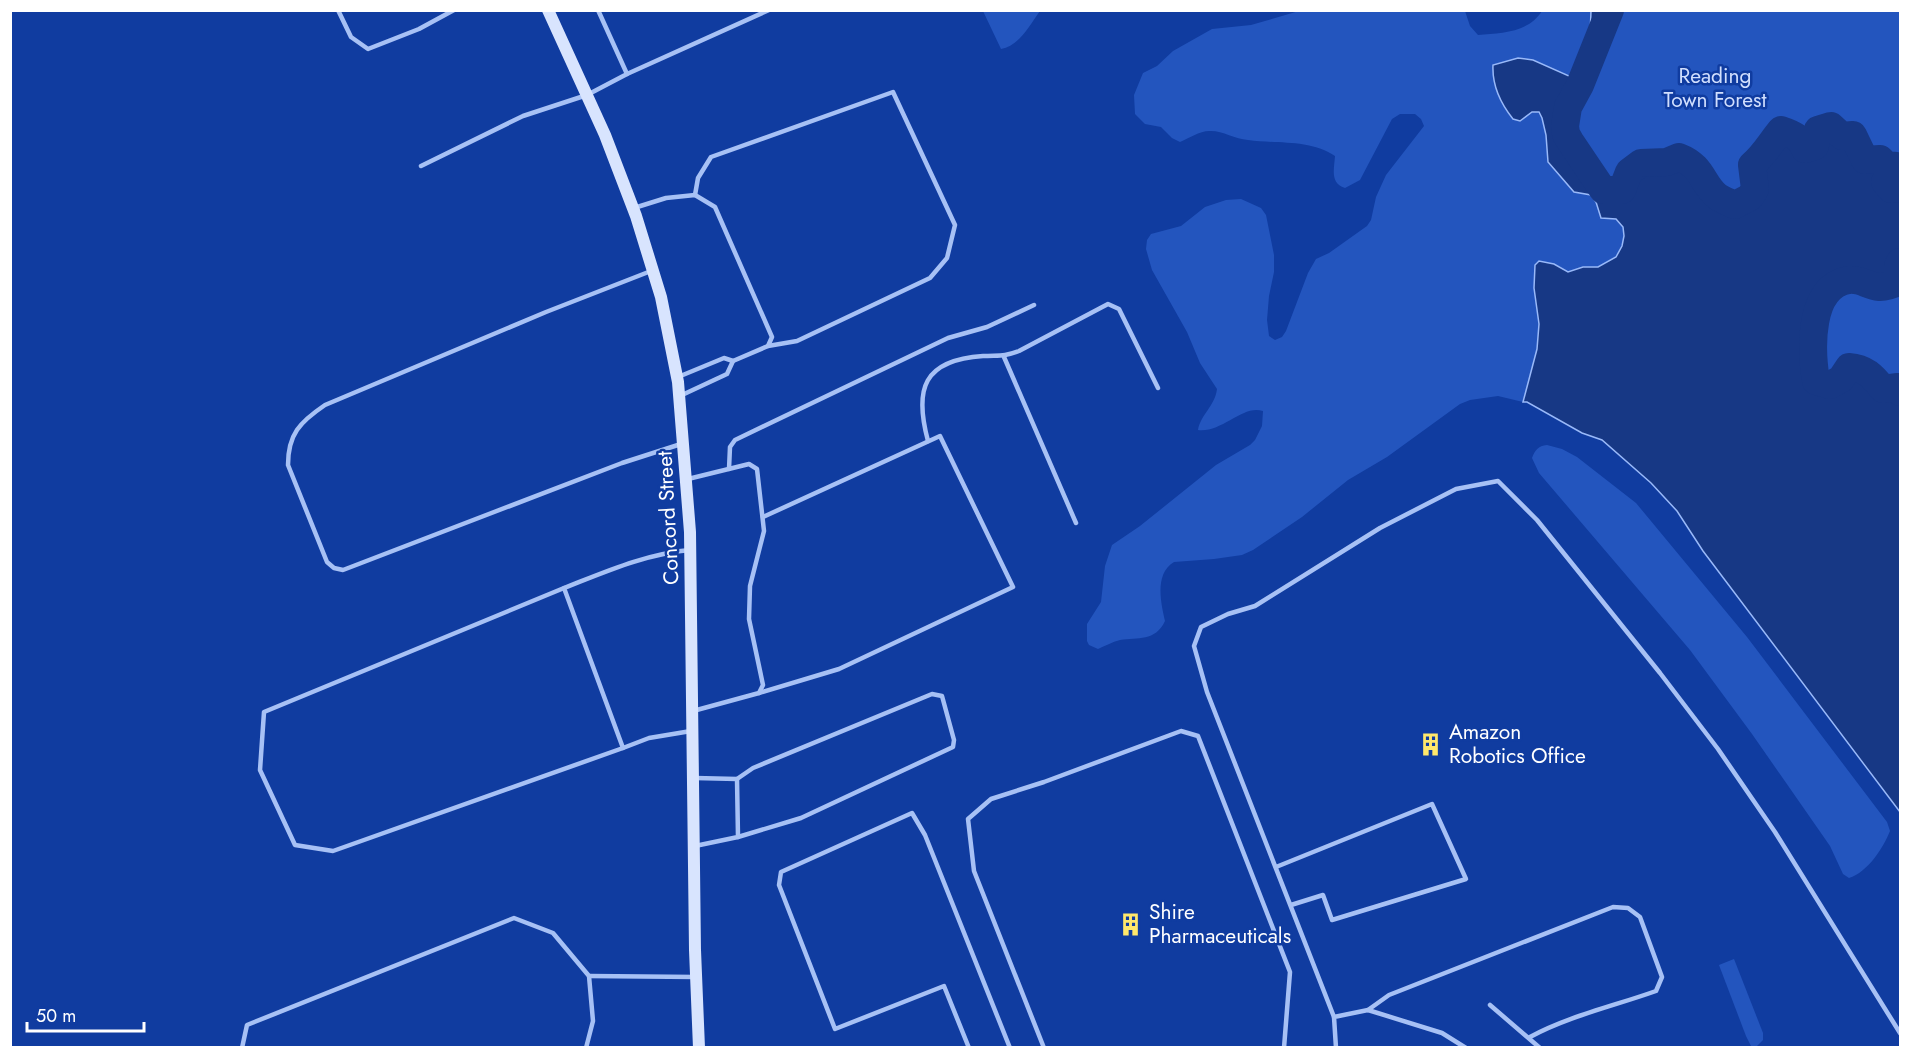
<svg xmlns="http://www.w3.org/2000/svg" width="1911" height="1058" viewBox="0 0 1911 1058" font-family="Jost,sans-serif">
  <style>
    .green { fill: #2355be }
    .water { fill: #173885; stroke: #99b9f9; stroke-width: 1.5 }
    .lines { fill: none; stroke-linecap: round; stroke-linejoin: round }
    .river { stroke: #173885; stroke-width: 28 }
    .lane { stroke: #a7c1f5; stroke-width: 4.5 }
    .secondary { stroke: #d8e4fe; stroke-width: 12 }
    .labels { text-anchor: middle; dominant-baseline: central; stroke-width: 5; stroke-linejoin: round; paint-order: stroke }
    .park-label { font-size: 21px; fill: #d1dffe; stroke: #103ca0 }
    .street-label { font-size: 21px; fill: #fff; stroke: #103ca0 }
    .poi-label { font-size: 21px; fill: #fff; stroke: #103ca0; text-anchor: start }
  </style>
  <rect width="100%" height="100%" fill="#103ca0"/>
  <!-- green -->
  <g class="green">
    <path d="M983,11V10L1040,11C1029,26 1020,45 1001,49Z"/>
    <path d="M1299,11H1465L1470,26L1478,35C1501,33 1528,33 1542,11H1591L1590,37L1582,50L1577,74L1571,77L1533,60L1518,58L1532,112H1538L1542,118L1546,135L1548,162L1574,192L1591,195L1623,227L1624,236L1622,246L1616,257L1598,267H1583L1568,272L1554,264L1539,261L1535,265L1534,288L1539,324L1537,349L1523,402L1498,396L1470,400L1460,404L1387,457L1348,480L1302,517L1253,550L1242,555L1214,559L1174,562C1154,574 1161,603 1165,621C1155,642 1138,637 1120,640C1112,642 1105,646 1098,649L1089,645L1087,641V624L1101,602L1105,566L1112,545L1140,526L1216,465L1250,445L1255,440L1262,426L1263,411C1243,404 1222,433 1198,430C1201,414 1215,406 1217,389L1200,363L1187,332L1152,270L1146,249L1147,240L1151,234L1181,226L1205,207L1226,200L1241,199L1261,208L1266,215L1274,255V272L1269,296L1267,320L1269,336L1275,340L1282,337L1286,331L1308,273L1316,259L1329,253L1367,226L1371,220L1376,197L1386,175L1424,126L1421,119L1415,114H1400L1392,119L1360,180L1345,188C1330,183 1334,170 1335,156C1310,139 1276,144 1248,140C1235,139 1223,131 1211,131C1201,130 1189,138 1180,142L1172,138L1161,127L1145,124L1135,114L1134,95L1143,73L1157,66L1173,51L1212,29L1251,25Z"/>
    <path d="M1610,11H1900V188L1891,189L1885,182L1888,178L1886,165L1880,159L1865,160L1853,135L1805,149L1769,144L1762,157L1752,165L1755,189L1750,197L1735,205L1716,195L1701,173L1679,157L1667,162L1641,163L1629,172L1622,190H1603L1570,141L1566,134L1565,126L1568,107L1580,85Z"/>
    <path d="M1900,262V392L1898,387L1883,389L1872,375L1849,367L1841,379L1830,385L1816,381C1812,356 1808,292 1840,283C1844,281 1849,279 1853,280C1860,281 1868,285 1875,287L1899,275L1898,266Z"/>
    <path d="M1547,445L1562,449L1577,457L1636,503L1747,637L1887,822L1890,831C1883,848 1868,872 1849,878L1843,874L1830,846L1752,734L1690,650L1539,473L1532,458C1535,450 1538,446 1547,445Z"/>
    <path d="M1734,959L1763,1033V1040L1756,1047L1751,1046L1746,1036L1719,965Z"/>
  </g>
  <!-- water -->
  <path class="water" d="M1591,11H1610L1580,85L1568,107L1565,126L1566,134L1570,141L1603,190H1622L1629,172L1641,163L1667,162L1679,157C1703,166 1702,184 1717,196C1722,200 1730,202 1735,205L1750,197L1755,190L1752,165C1764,155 1771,142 1781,130C1794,134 1800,137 1806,148L1815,146L1818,130L1831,126L1842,136L1853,135L1865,160L1880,159L1886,165L1896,166V175L1885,182L1891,189L1900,188V262L1898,266V282C1872,295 1867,277 1849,280C1808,286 1810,351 1816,381L1830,385L1841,379L1849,367C1865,368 1873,376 1883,389L1898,387L1900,392V812L1703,551L1677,511L1651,483L1602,440L1582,433L1527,402H1523L1537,349L1539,324L1534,288L1535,265L1539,261L1554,264L1568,272L1583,267H1598L1616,257L1622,246L1624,236L1623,227L1616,219L1601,218L1596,202L1591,195L1574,192L1548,162L1546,135L1542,118L1539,112H1532L1520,121L1513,119C1501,104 1492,85 1493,65L1518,58L1533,60L1571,77L1577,73L1582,50L1590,37Z"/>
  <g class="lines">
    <!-- river -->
    <g class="river">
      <path d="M1610,10L1580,85L1568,107L1565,126L1566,134L1570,141L1603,190H1622L1629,172L1641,163L1667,162L1679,157C1703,166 1702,184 1717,196C1722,200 1729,202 1735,205L1750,197L1755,189L1752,165C1764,155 1771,142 1781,130C1793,134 1800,137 1805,149L1815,146L1818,130L1831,126L1842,136L1853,135L1865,160L1880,159L1886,165L1896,166V175L1885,182L1891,189L1900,188"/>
      <path d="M1900,262L1898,266V282C1872,295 1867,278 1849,280C1808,286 1811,350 1816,381L1830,385L1841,379L1849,367C1865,368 1873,376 1883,389L1898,387L1900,392"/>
    </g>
    <!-- lane -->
    <g class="lane">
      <path d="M338,10L351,37L368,49L419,29L454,10"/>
      <path d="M627,74L769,10"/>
      <path d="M421,166L523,116L587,95L627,74L598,10"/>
      <path d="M695,195L698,178L711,157L893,92L955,225L947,258L930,278L797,341L768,346"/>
      <path d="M634,208L666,198L695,195L715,207L772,337L768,346L733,361"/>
      <path d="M651,271L546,312L325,405C300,422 288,434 288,465L327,562L334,568L343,570L622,463L681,444"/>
      <path d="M1004,357L1076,523"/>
      <path d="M678,377L724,358L733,361L727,374L682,395"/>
      <path d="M928,441C914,389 923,360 983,356C999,355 1003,357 1019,351L1108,304L1119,309L1158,388"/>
      <path d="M729,469L730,447L735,440L948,338L987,327L1034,305"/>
      <path d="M688,479L749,464L757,469L764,531L750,586L749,619L763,685L759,693L693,711"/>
      <path d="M690,550C645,554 605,572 564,588L623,748L649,738L691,731"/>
      <path d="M564,588L264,712L260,770L295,845L333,851L623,748"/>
      <path d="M759,693L839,669L1013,587L940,436L763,517"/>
      <path d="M737,779L753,768L932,694L942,696L954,740L953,747L801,818L738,837"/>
      <path d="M695,846L738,837L737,779L695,778"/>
      <path d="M1276,867L1432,804L1466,879L1332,920L1323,895L1291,905"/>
      <path d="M589,976L696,977"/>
      <path d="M1490,1005L1540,1048"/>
      <path d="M1368,1010L1389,995L1613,907L1628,908L1640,917L1662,977L1656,991C1614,1006 1569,1016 1530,1037"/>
      <path d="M1334,1017L1207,692L1194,646L1201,627L1228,614L1255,606L1380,528L1456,489L1498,481L1537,520L1660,673L1718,749L1775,832L1900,1033"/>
      <path d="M242,1048L247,1025L514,918L553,933L589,976L593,1021L586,1048"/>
      <path d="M969,1048L944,986L835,1029L779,885L781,872L912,813L925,835L1010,1048"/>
      <path d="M1044,1048L974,871L968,819L991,799L1044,782L1181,731L1198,736L1290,972L1284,1048"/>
      <path d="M1336,1048L1334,1017L1368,1010L1442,1033L1466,1048"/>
    </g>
    <!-- secondary -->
    <path class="secondary" d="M548,10L605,135L636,216L661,297L678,382L690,532L695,950L699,1048"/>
  </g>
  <!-- icons -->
  <defs>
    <symbol id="building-bare" viewBox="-9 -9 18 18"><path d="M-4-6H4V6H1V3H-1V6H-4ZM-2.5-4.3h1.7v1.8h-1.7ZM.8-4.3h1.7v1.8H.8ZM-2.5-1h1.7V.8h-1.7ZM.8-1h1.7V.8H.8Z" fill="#ffe86c" stroke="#103ca0" stroke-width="2.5" paint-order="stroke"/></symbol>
  </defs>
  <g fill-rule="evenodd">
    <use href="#building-bare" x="1414" y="728" width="33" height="33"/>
    <use href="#building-bare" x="1114" y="908" width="33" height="33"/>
  </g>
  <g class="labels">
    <!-- park labels -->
    <g class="park-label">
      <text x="1715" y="76">Reading<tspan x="1715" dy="24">Town Forest</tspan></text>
    </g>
    <!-- street labels -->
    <g class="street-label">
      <text transform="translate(668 518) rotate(-93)">Concord Street</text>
    </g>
    <!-- poi labels -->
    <g class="poi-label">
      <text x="1449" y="732">Amazon<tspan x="1449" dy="24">Robotics Office</tspan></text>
      <text x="1149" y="912">Shire<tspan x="1149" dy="24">Pharmaceuticals</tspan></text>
    </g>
  </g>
  <!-- border -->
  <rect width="1911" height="1058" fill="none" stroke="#ffffff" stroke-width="24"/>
  <!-- scale -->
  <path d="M27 1022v9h117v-9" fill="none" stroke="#ffffff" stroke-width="3"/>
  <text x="36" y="1022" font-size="18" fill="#ffffff" stroke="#103ca0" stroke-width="4.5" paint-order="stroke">50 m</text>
</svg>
